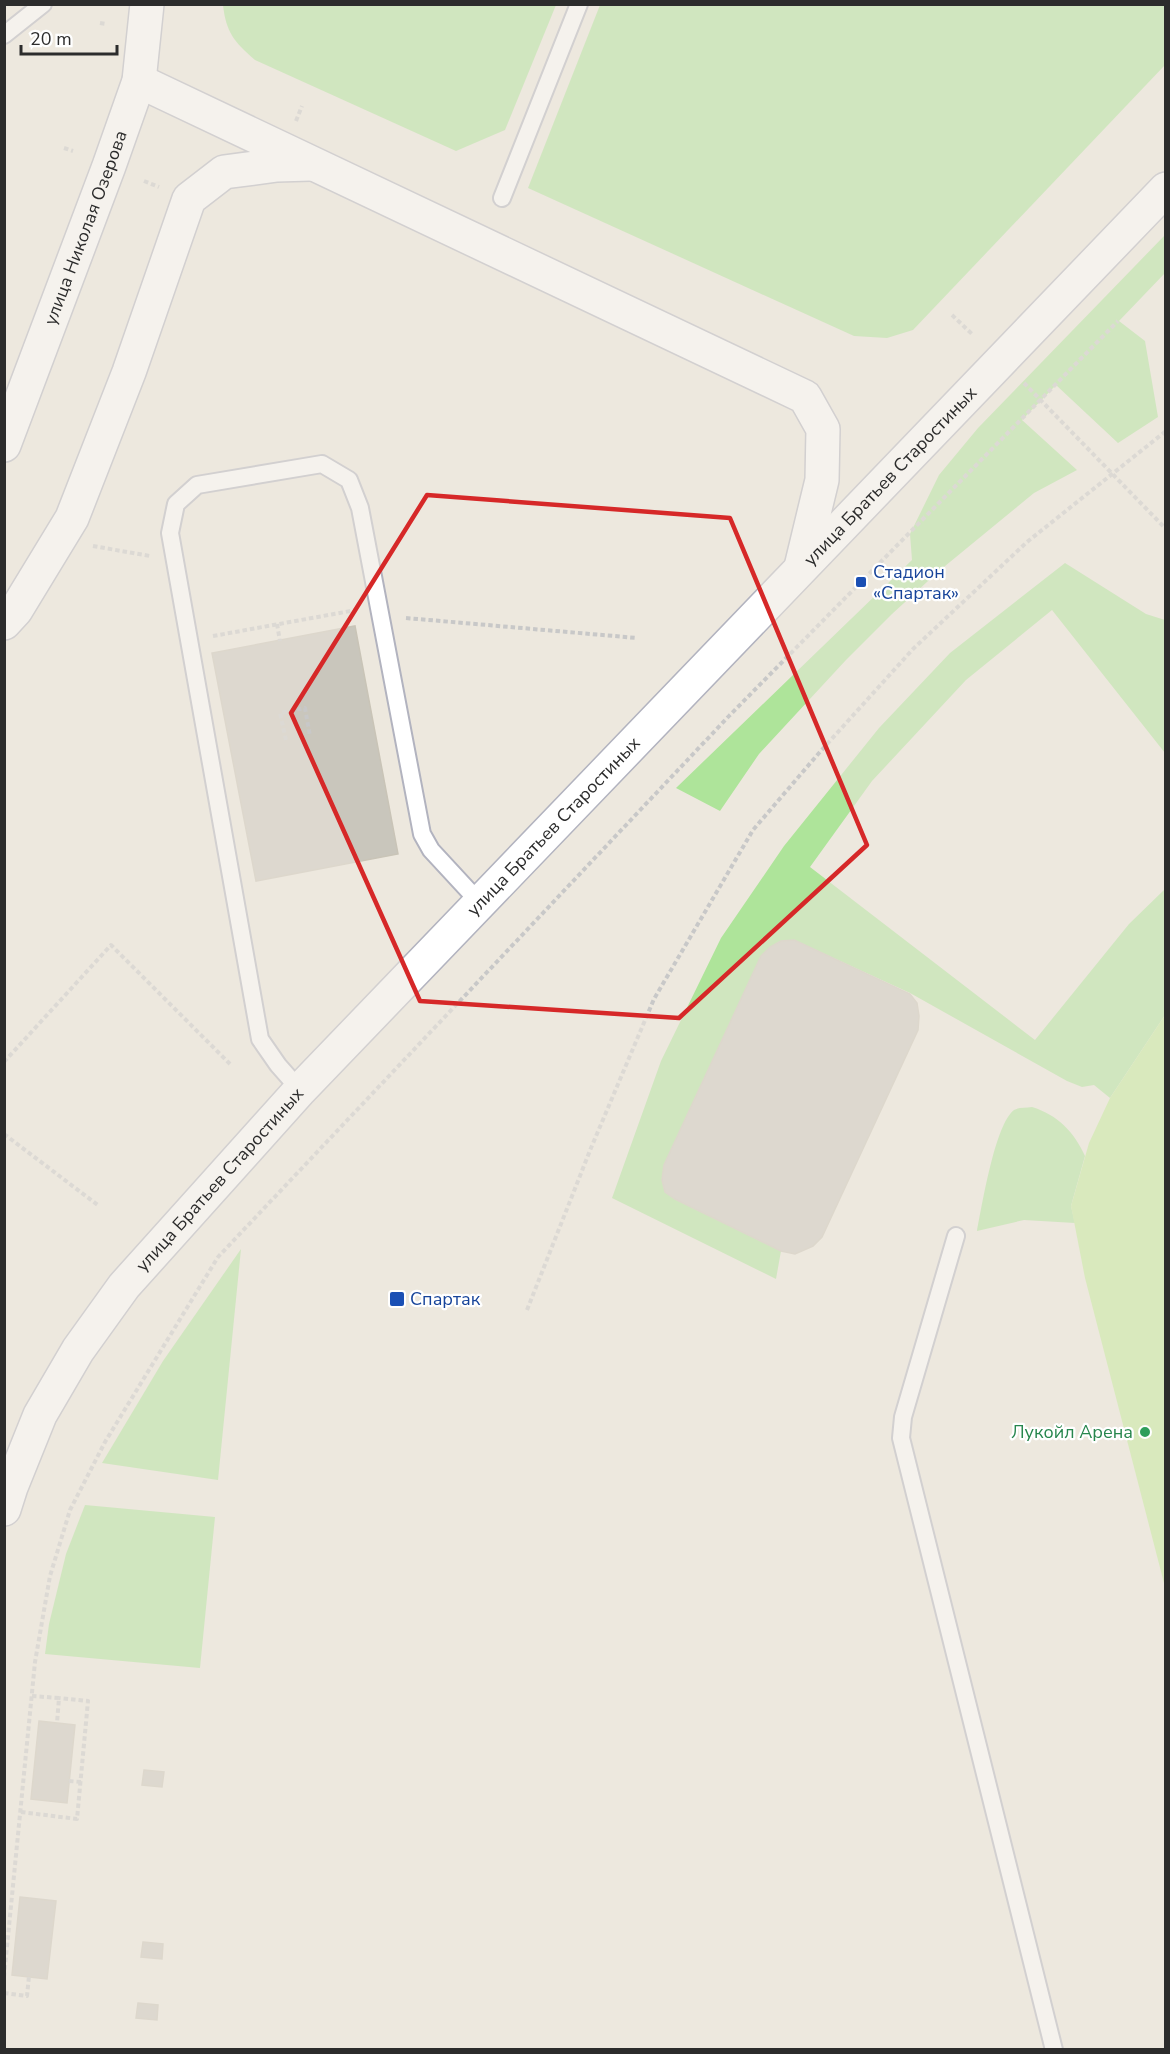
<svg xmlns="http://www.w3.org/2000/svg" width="1170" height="2054" viewBox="0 0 1170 2054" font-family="'Nunito Sans',sans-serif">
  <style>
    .green { fill: #aee49a }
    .pitch { fill: #c1eb96 }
    .building { fill: #c9c6bc; stroke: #c9c4b7; stroke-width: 1.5 }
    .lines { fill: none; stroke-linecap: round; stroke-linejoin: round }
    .lane-casing { stroke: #b2b3bf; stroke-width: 20 }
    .street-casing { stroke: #b2b3bf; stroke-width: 36 }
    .path { stroke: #c8c8c8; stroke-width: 4; stroke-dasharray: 4.5 3; stroke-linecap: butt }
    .lane { stroke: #fff; stroke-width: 16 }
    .street { stroke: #fff; stroke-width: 33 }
    .marked { fill: none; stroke: #d62828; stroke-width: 4.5; stroke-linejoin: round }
    .transit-dot { fill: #1a4fb4; stroke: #fff; stroke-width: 2 }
    .leisure-dot { fill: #2e9e5b; stroke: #fff; stroke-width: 2 }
    .labels { text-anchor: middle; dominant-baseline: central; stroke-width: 4.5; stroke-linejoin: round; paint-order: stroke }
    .street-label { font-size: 18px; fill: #2c2c2c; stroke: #fff }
    .transit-label { font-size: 18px; fill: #164399; stroke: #fff; text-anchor: start }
    .leisure-label { font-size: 18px; fill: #27864d; stroke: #fff; text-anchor: end }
  </style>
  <rect width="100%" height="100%" fill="#ede8de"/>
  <!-- green -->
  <g class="green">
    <path d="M223,5V4L556,5L505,130L456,151L255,60C234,42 226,32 223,5Z"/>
    <path d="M600,5H1165V65L913,330L887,338L854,336L528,188Z"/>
    <path d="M1165,235V273L1119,321L1145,341L1158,417L1118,443L1056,385L1022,420L1077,470L1034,493L939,571L892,614L846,660L759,754L720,811L676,788L912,560L910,534L939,475L978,428Z"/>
    <path d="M1065,563L1146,614L1165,620V753L1052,610L966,680L872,781L810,867L1035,1040L1129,924L1165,889V1015L1110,1098L1094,1085L1082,1087L1067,1081L910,993L794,940C779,942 771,945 761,957L665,1192L675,1199L781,1251L776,1279L612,1198L661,1061L721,938L784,846L879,728L950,653Z"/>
    <path d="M1032,1107C1058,1115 1074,1132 1085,1156L1071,1206L1075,1223L1024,1220L977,1231C982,1206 995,1124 1014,1110C1019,1107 1026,1108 1032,1107Z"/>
    <path d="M241,1249L218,1480L102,1463L163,1361Z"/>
    <path d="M85,1505L215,1517L200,1668L45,1654L49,1624L66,1554Z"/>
  </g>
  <!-- pitch -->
  <path class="pitch" d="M1165,1015V1587L1085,1278L1071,1206L1089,1143L1110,1098Z"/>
  <!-- building -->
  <g class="building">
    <path d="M355,626L398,854L256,881L212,653Z"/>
    <path d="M794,940L910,994L917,1003L919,1016L918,1030L822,1237L813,1246L795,1254L781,1251L675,1199L665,1192L662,1180L664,1165L761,956L770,947L781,941Z"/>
    <path d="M39,1721L75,1725L67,1803L31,1799Z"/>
    <path d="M144,1770L164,1772L162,1787L142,1785Z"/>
    <path d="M20,1897L56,1901L47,1979L12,1975Z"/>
    <path d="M143,1942L163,1944L162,1959L141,1957Z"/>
    <path d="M138,2003L158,2005L157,2020L136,2018Z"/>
  </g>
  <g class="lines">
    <defs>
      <g id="lane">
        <path d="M4,35L43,4"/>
        <path d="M502,198L579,4"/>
        <path d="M300,1090L278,1065L260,1039L170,533L176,504L197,485L322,464L349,480L360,508L422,834L431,850L480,903"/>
        <path d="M956,1236L903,1417L901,1438L1054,2050"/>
      </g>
      <g id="street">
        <path d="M139,81L805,397L823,429L822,480L801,567"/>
        <path id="s1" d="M4,445L109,166L139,81L147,4"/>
        <path d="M4,623L16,610L72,518L129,372L189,199L224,172L277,165L310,164"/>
        <path id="s2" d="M4,1509L11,1487L40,1415L78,1350L124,1286L300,1090L1166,189"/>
      </g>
    </defs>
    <!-- lane casing -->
    <use href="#lane" class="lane-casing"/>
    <!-- street casing -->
    <use href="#street" class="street-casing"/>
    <!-- path -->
    <g class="path">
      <path d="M100,23L106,24"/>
      <path d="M296,121L302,106"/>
      <path d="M64,148L73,151"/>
      <path d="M144,181L159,187"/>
      <path d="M952,315L972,334"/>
      <path d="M1024,383L1166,529"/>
      <path d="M93,546L150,556"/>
      <path d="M406,618L637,638"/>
      <path d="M277,624L280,641"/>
      <path d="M213,636L356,610"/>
      <path d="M286,740L280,713L305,708L310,736"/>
      <path d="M4,1062L111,945L230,1064"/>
      <path d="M4,1134L99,1206"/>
      <path d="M527,1310L591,1148L654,999L753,830L819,753L913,649L1027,542L1166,431"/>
      <path d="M32,1696L59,1698L57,1723"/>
      <path d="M69,1781L81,1782"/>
      <path d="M21,1812L77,1819L88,1701L59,1698"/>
      <path d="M4,1977L35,1662L50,1576L70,1510L105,1442L218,1257L729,716L1118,321"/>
      <path d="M4,1993L27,1996L29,1976"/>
    </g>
    <!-- lane -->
    <use href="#lane" class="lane"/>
    <!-- street -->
    <use href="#street" class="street"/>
  </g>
  <!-- marked area -->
  <path d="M0 0H1170V2054H0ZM427,495L730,518L867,845L679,1018L420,1001L291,713Z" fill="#ede8de" fill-opacity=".55" fill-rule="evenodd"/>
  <path class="marked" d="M427,495L730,518L867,845L679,1018L420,1001L291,713Z"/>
  <!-- markers -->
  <g class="transit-dot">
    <rect x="855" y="576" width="12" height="12" rx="3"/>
    <rect x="389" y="1291" width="16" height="16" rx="3"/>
  </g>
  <circle class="leisure-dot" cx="1145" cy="1432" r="6"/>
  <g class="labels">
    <!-- street labels -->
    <g class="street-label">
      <text stroke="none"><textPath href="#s1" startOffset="232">улица Николая Озерова</textPath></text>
      <text stroke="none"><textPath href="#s2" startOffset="1370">улица Братьев Старостиных</textPath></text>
      <text stroke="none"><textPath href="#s2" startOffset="884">улица Братьев Старостиных</textPath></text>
      <text stroke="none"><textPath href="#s2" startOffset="398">улица Братьев Старостиных</textPath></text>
    </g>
    <!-- transit labels -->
    <g class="transit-label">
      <text x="873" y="572">Стадион<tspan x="873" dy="21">«Спартак»</tspan></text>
      <text x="410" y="1299">Спартак</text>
    </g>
    <!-- leisure labels -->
    <g class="leisure-label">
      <text x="1133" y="1432">Лукойл Арена</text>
    </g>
  </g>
  <!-- border -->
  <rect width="1170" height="2054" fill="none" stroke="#2c2c2c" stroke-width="12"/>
  <!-- scale -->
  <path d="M21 45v9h96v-9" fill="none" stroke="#2c2c2c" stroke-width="3"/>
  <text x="30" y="45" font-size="18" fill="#2c2c2c" stroke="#ffffff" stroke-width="4.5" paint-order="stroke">20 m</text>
</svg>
